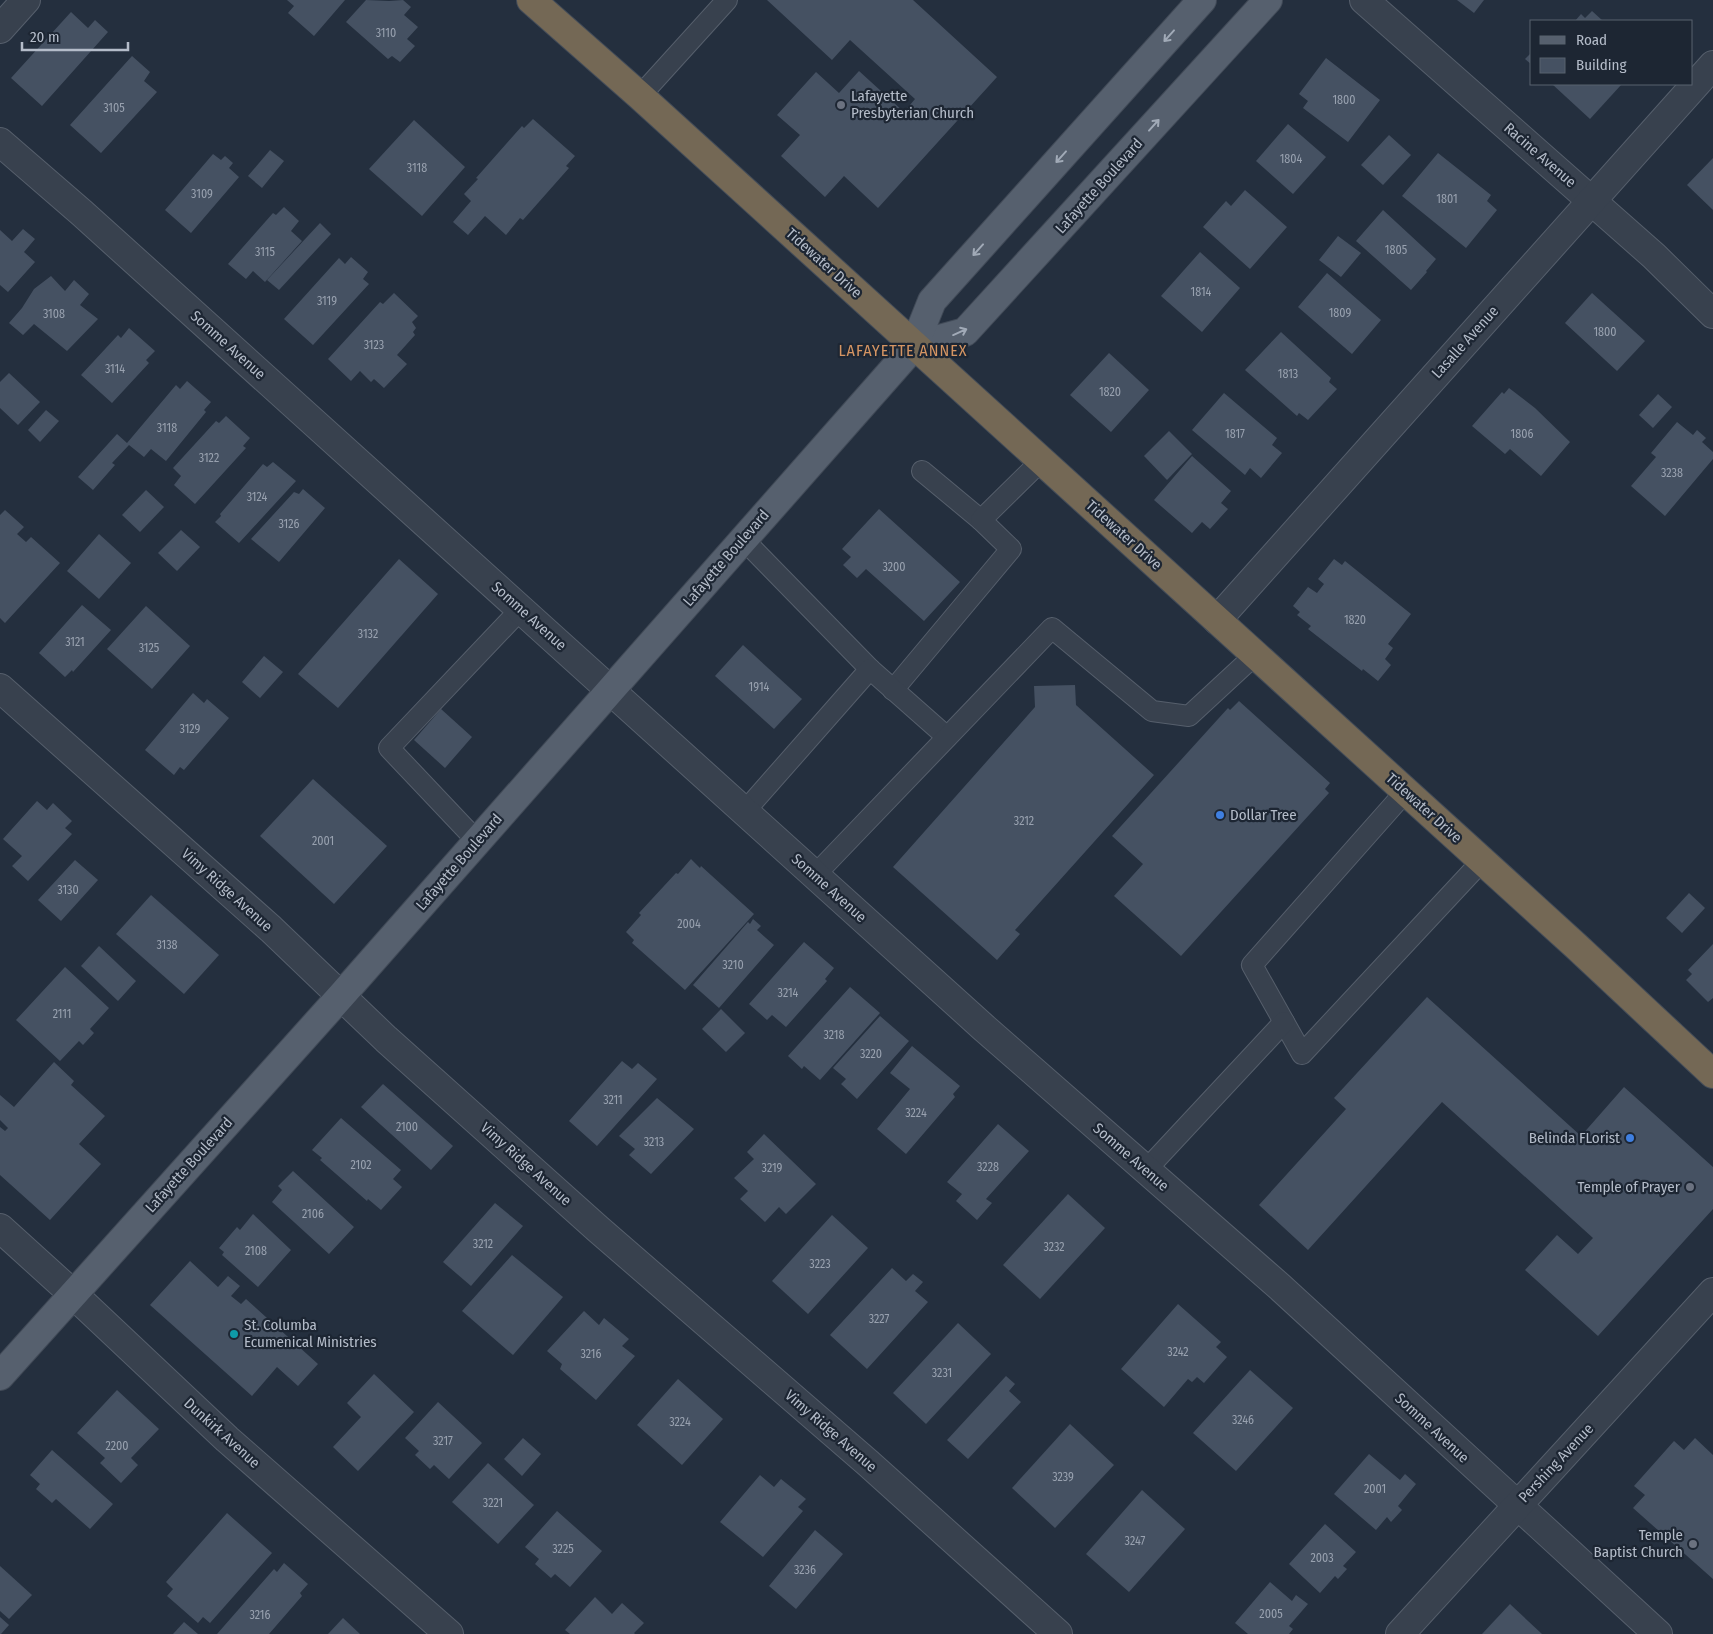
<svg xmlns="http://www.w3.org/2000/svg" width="1713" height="1634" viewBox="0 0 1713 1634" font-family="'Fira Sans Condensed',sans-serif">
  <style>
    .building { fill: #455162 }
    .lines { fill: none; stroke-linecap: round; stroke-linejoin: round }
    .lane-casing { stroke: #565f6c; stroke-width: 22 }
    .street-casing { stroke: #565f6c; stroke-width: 30 }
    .primary-casing { stroke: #414a57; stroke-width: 30 }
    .highway-casing { stroke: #434c59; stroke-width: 30 }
    .lane { stroke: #38414e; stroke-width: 20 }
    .street { stroke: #38414e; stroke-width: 28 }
    .primary { stroke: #56606e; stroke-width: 28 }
    .highway { stroke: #746855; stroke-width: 28 }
    .oneway { stroke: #a1aab7 }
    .worship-dot { fill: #6b7280; stroke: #1d2633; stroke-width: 2 }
    .shop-dot { fill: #3f7fe0; stroke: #1d2633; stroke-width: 2 }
    .culture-dot { fill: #0f9aa8; stroke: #1d2633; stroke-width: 2 }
    .labels { text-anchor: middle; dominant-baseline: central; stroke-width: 4.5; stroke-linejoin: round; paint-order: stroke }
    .number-label { font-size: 12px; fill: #98a1af }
    .poi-label { font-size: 15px; fill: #b4bcc9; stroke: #1d2633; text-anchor: start }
    .street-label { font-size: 15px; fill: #b4bcc9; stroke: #1d2633 }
    .neighbourhood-label { font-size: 16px; letter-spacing: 1px; fill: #d59563; stroke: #1d2633 }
  </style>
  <rect width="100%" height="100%" fill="#242f3e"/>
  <!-- building -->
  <g class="building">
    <path d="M287,0H345L314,36L288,13L294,6Z"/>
    <path d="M366,0L389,1L403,0L411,7L404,15L418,27L407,39L415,46L400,62L392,56L388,59L346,22Z"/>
    <path d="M767,0H913L997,77L878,208L844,176L825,197L781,156L800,135L777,115L816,72L839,93L859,71L904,112L915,99L850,40L832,60Z"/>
    <path d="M1457,0H1484L1474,13Z"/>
    <path d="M1592,11L1603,21H1575L1581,14L1585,18Z"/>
    <path d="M71,12L88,28L95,20L108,32L42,106L11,78Z"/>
    <path d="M1532,52V65L1525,59Z"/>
    <path d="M132,56L150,72L144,81L157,92L101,153L70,125Z"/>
    <path d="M1326,58L1380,100L1348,142L1303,108L1308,101L1299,94Z"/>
    <path d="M1552,84H1620L1621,85L1590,119Z"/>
    <path d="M533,119L575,156L566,166L569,168L523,220L520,218L506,235L485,216L468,235L453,222L471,201L464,194L478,179L476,178L522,126L524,128Z"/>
    <path d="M414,120L465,167L422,216L369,169Z"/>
    <path d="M1288,124L1326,157L1293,194L1256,161Z"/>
    <path d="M1389,135L1411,155L1383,185L1361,165Z"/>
    <path d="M270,150L284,161L262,188L248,176Z"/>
    <path d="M1438,153L1491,195L1487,201L1497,210L1466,248L1402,196Z"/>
    <path d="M213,154L221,160L225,156L233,163L229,168L239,177L191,233L165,210Z"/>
    <path d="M1713,158V210L1687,185Z"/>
    <path d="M1245,190L1287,227L1250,269L1203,227L1226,201L1231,206Z"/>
    <path d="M284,207L299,221L291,231L302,241L265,282L253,271L246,279L228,264L273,213L276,215Z"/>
    <path d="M1383,210L1436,259L1426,271L1427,272L1411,290L1356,241Z"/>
    <path d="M320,223L331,234L279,290L267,280Z"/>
    <path d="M23,229L35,239L24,252L35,262L8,292L0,285V230L12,241Z"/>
    <path d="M1338,236L1361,253L1341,277L1319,260Z"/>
    <path d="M1200,252L1240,288L1202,332L1161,296Z"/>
    <path d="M351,257L368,272L363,279L369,284L313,345L284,319L339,258L345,264Z"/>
    <path d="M1327,273L1381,320L1352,354L1298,307Z"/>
    <path d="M51,276L65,291L74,280L89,294L80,305L98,319L67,351L34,324L23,335L9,323L22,308L34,289Z"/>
    <path d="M394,293L418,316L412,322L416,328L413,332L415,335L397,355L407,364L384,388L374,379L371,382L360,371L351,381L328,359L380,302L383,304Z"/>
    <path d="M1592,293L1645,341L1617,371L1565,323Z"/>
    <path d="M129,328L155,351L146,360L149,363L112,403L81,375L118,335L121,338Z"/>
    <path d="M1281,332L1331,378L1329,382L1337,389L1308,420L1299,413L1297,416L1245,370Z"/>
    <path d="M1109,353L1149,390L1111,432L1070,395Z"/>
    <path d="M9,373L40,402L18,425L0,408V382Z"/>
    <path d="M187,381L211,402L204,410L206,412L166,461L151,449L144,457L129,445L112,463L115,465L93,490L78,477L117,434L127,443L176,385L180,389Z"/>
    <path d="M1509,388L1535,408L1570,442L1541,476L1510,449L1505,454L1472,426L1502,392L1504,394Z"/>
    <path d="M1224,393L1277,438L1272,445L1282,453L1261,478L1250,468L1245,475L1192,430Z"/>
    <path d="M1658,394L1672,407L1653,428L1639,415Z"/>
    <path d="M46,410L59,421L40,442L28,430Z"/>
    <path d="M226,416L250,438L243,446L246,448L195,504L174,485L181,476L173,468L216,421L219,423Z"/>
    <path d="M1677,422L1693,435L1697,430L1706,438L1702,442L1713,452V459L1665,516L1631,486L1656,457L1651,453Z"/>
    <path d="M1169,431L1192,454L1167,480L1144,456Z"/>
    <path d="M1192,456L1231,491L1221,503L1228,509L1210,529L1202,522L1192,533L1154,500Z"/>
    <path d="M273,462L296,481L239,543L215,522L221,516L220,514L263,464L267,467Z"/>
    <path d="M303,489L325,508L279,562L251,539L294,492L299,494Z"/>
    <path d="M146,490L164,507L140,532L122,515Z"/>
    <path d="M879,509L960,582L924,621L866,569L857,578L843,565L851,557L842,549Z"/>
    <path d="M5,510L24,527L17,534L26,542L31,537L60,563L5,623L0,618V515Z"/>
    <path d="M181,530L200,547L177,571L158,553Z"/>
    <path d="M99,534L131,563L99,599L67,571Z"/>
    <path d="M399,559L438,594L338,708L298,674Z"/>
    <path d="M1334,559L1342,565L1345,561L1411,614L1388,644L1393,648L1385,659L1391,665L1378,681L1363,669L1362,671L1308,629L1311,626L1297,615L1300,612L1293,606L1308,587L1317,593L1324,584L1318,579Z"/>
    <path d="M82,605L111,630L73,672L72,670L65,677L39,653Z"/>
    <path d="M146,606L190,646L152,689L107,649Z"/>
    <path d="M743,645L802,699L774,729L715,676Z"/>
    <path d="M264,656L283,672L260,698L242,682Z"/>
    <path d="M1075,685L1076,705L1154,775L1015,930L1020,934L997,960L893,867L1035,707L1034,686Z"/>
    <path d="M193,693L204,703L207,699L229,718L184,770L180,767L174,775L145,750Z"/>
    <path d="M1239,701L1330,783L1325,789L1329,793L1181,956L1114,896L1143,864L1112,836L1228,708L1230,710Z"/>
    <path d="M441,709L472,737L445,768L414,740Z"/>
    <path d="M313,779L387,846L334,904L260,836Z"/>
    <path d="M37,801L47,810L53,803L72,821L65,828L72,834L28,881L12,866L22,856L3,839Z"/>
    <path d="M691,859L700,868L701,866L754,914L685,990L632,943L634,940L626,932L641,915L639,913L676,873L678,874Z"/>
    <path d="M75,860L98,880L61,921L38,900Z"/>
    <path d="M1689,893L1705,908L1682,933L1666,918Z"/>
    <path d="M151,895L219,955L184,994L116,934Z"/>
    <path d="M753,919L761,926L757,930L774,945L719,1008L693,985L748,922L750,924Z"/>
    <path d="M804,942L834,968L825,979L827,981L786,1027L772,1015L767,1020L749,1004Z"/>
    <path d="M1713,944V998L1708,1002L1686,980L1692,974L1688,970Z"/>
    <path d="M99,946L136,981L118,1001L81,966Z"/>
    <path d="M65,967L109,1008L90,1029L94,1033L83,1045L79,1041L60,1061L16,1020Z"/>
    <path d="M850,987L880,1013L820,1080L804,1066L802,1069L788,1056Z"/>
    <path d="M1427,997L1581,1136L1624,1087L1713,1167V1209L1598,1336L1525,1270L1557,1235L1578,1254L1593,1238L1442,1102L1308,1250L1259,1205L1346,1109L1334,1098Z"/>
    <path d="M721,1009L745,1033L726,1052L702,1029Z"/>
    <path d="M880,1016L909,1041L857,1099L841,1084L846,1079L833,1068Z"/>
    <path d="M912,1046L960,1086L953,1094L955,1097L906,1154L877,1129L910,1089L890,1073Z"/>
    <path d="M622,1061L632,1069L638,1063L657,1079L597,1146L569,1121Z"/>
    <path d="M54,1062L74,1081L71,1085L105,1116L79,1144L101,1164L50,1220L0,1175V1127L5,1131L8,1128L0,1120V1095L14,1107Z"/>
    <path d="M383,1084L453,1146L431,1170L361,1107Z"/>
    <path d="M657,1098L694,1129L651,1174L629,1155L635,1149L619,1136Z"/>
    <path d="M341,1118L401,1170L393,1179L402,1187L381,1210L368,1199L367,1201L320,1160L322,1158L312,1150Z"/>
    <path d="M998,1124L1029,1151L986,1199L992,1203L977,1220L956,1201L962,1194L947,1182Z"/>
    <path d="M764,1134L816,1184L786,1214L779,1207L765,1222L740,1199L748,1191L734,1178L754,1159L747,1152Z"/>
    <path d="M293,1171L354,1227L329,1254L272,1202L282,1190L278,1186Z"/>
    <path d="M1068,1194L1105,1228L1040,1299L1003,1265Z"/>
    <path d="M495,1203L523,1226L471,1286L443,1262Z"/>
    <path d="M253,1214L291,1250L258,1287L222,1255L224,1252L219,1248L237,1227L240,1230Z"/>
    <path d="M832,1215L868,1248L808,1314L772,1281Z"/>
    <path d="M512,1255L563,1297L513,1355L462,1311Z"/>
    <path d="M190,1261L218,1287L228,1276L240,1286L231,1296L241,1304L246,1299L318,1364L298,1386L277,1367L252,1396L150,1305Z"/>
    <path d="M892,1268L906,1281L913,1274L923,1282L915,1291L928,1302L867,1369L830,1335Z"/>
    <path d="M1178,1304L1221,1342L1216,1347L1227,1357L1204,1383L1197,1377L1192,1382L1188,1379L1164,1407L1121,1369Z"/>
    <path d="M584,1311L599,1325L604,1318L629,1339L622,1346L635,1356L596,1400L560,1369L562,1364L547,1351Z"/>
    <path d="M958,1323L991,1354L926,1424L893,1393Z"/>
    <path d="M1250,1370L1293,1408L1236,1471L1193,1433Z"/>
    <path d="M374,1374L414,1412L358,1471L333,1447L361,1417L347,1403Z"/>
    <path d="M1006,1376L1015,1384L1009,1391L1021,1402L968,1459L947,1440Z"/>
    <path d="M678,1379L723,1419L682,1465L637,1425Z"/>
    <path d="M117,1390L159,1429L131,1458L138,1465L121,1483L100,1463L105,1458L77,1433Z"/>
    <path d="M438,1402L482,1443L449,1479L434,1465L430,1469L415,1455L419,1451L405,1438Z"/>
    <path d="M1070,1424L1114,1465L1055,1528L1012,1488Z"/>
    <path d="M523,1438L541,1454L522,1476L504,1459Z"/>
    <path d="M1695,1438L1713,1455V1579L1633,1508L1645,1495L1634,1486L1674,1441L1684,1450Z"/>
    <path d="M52,1450L113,1504L90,1529L56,1499L52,1503L36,1489L40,1484L30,1475Z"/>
    <path d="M1369,1454L1400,1480L1405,1474L1416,1484L1398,1506L1402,1510L1391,1522L1387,1517L1376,1530L1334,1494Z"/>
    <path d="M488,1463L534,1505L498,1544L452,1502Z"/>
    <path d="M760,1475L774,1487L781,1479L806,1499L798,1507L803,1511L763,1557L720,1522Z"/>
    <path d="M1142,1490L1185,1529L1129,1592L1086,1554Z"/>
    <path d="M557,1511L602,1551L570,1587L555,1574L551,1578L535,1564L539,1559L525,1547Z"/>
    <path d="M227,1513L272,1553L210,1623L203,1617L198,1623L167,1596L173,1589L166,1582Z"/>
    <path d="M1325,1524L1356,1552L1343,1566L1347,1569L1338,1579L1335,1576L1320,1593L1289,1564Z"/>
    <path d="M815,1530L843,1554L796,1609L769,1586Z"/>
    <path d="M284,1563L308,1584L300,1593L302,1596L269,1634H217L274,1569L277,1572Z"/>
    <path d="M0,1566L32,1595L9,1619L0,1611Z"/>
    <path d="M1270,1582L1292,1601L1296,1595L1308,1604L1289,1626L1293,1629L1289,1634H1248L1235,1623Z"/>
    <path d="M595,1597L612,1614L622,1603L644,1623L634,1633L635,1634H570L565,1630Z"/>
    <path d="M1510,1604L1542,1634H1482Z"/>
    <path d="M0,1617L9,1625L1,1634H0Z"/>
    <path d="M343,1618L360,1634H328Z"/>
    <path d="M184,1622L198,1634H173Z"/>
  </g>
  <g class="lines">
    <defs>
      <g id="lane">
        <path d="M640,96L727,0"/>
        <path d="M922,471L981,520"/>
        <path d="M743,539L870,669"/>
        <path d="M893,690L1011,549L981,520L1041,461"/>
        <path d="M1406,791L1252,965L1302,1054L1482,861"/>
        <path d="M745,811L870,669L947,737"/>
        <path d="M477,841L389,748L521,609"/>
        <path d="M815,875L1052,628L1152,711L1189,716L1255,655"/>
        <path d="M1146,1170L1284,1022"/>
      </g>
      <g id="street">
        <path d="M1364,0L1654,256L1713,314"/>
        <path d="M0,29L26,0"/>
        <path d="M0,142L82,213L983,1027L1280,1287L1658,1634"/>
        <path d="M1217,620L1713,65"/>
        <path d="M0,688L271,929L386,1039L598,1229L868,1463L1058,1634"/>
        <path d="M0,1228L73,1294L227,1439L449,1634"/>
        <path d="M1400,1634L1713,1292"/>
      </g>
      <g id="primary">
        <path d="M914,346L965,332L1268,0"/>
        <path d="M0,1376L341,996L914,346L932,301L1202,0"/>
      </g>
      <path id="highway" d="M531,0L640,96L1576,946L1713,1074"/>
    </defs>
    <!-- lane casing -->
    <use href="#lane" class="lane-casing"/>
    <!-- street casing -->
    <use href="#street" class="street-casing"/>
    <!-- primary casing -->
    <use href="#primary" class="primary-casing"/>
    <!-- highway casing -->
    <use href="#highway" class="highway-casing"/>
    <!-- lane -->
    <use href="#lane" class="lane"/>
    <!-- street -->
    <use href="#street" class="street"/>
    <!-- primary -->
    <use href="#primary" class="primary"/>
    <!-- highway -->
    <use href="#highway" class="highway"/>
  </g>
  <!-- one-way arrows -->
  <defs><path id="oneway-shaft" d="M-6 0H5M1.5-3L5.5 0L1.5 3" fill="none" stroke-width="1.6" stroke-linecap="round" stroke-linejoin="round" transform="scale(1.25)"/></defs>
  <g class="oneway">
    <use href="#oneway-shaft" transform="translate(1169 36) rotate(132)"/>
    <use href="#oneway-shaft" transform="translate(1154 125) rotate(-48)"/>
    <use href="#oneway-shaft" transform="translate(1061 157) rotate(132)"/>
    <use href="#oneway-shaft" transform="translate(978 250) rotate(132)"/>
    <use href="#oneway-shaft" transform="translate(960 332) rotate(-24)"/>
  </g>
  <!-- markers -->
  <g class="worship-dot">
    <circle cx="841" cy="105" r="5"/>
    <circle cx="1690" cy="1187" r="5"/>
    <circle cx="1693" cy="1544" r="5"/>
  </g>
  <g class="shop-dot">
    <circle cx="1220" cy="815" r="5"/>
    <circle cx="1630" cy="1138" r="5"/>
  </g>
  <circle class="culture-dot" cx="234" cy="1334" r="5"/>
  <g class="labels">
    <!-- number labels -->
    <g class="number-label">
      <text x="386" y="33">3110</text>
      <text x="1344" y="100">1800</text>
      <text x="114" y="108">3105</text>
      <text x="1291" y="159">1804</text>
      <text x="417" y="168">3118</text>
      <text x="202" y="194">3109</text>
      <text x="1447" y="199">1801</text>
      <text x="1396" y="250">1805</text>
      <text x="265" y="252">3115</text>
      <text x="1201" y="292">1814</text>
      <text x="327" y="301">3119</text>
      <text x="1340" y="313">1809</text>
      <text x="54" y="314">3108</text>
      <text x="1605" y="332">1800</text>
      <text x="374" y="345">3123</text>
      <text x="115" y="369">3114</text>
      <text x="1288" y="374">1813</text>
      <text x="1110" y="392">1820</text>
      <text x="167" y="428">3118</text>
      <text x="1235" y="434">1817</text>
      <text x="1522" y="434">1806</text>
      <text x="209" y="458">3122</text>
      <text x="1672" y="473">3238</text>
      <text x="257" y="497">3124</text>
      <text x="289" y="524">3126</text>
      <text x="894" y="567">3200</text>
      <text x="1355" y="620">1820</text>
      <text x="368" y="634">3132</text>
      <text x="75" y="642">3121</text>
      <text x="149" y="648">3125</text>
      <text x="759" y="687">1914</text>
      <text x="190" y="729">3129</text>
      <text x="1024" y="821">3212</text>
      <text x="323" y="841">2001</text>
      <text x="68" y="890">3130</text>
      <text x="689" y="924">2004</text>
      <text x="167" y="945">3138</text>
      <text x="733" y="965">3210</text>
      <text x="788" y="993">3214</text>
      <text x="62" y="1014">2111</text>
      <text x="834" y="1035">3218</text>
      <text x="871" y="1054">3220</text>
      <text x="613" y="1100">3211</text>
      <text x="916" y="1113">3224</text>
      <text x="407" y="1127">2100</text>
      <text x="654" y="1142">3213</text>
      <text x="361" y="1165">2102</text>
      <text x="988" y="1167">3228</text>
      <text x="772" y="1168">3219</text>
      <text x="313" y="1214">2106</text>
      <text x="483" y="1244">3212</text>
      <text x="1054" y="1247">3232</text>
      <text x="256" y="1251">2108</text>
      <text x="820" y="1264">3223</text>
      <text x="879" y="1319">3227</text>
      <text x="1178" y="1352">3242</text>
      <text x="591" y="1354">3216</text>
      <text x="942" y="1373">3231</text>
      <text x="1243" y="1420">3246</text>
      <text x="680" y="1422">3224</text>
      <text x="443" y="1441">3217</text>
      <text x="117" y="1446">2200</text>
      <text x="1063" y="1477">3239</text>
      <text x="1375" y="1489">2001</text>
      <text x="493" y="1503">3221</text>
      <text x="1135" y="1541">3247</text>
      <text x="563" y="1549">3225</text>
      <text x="1322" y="1558">2003</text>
      <text x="805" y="1570">3236</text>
      <text x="1271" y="1614">2005</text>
      <text x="260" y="1615">3216</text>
    </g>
    <!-- poi labels -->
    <g class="poi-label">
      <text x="851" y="96">Lafayette<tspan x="851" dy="17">Presbyterian Church</tspan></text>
      <text x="1230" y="815">Dollar Tree</text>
      <text x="1620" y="1138" text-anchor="end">Belinda FLorist</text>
      <text x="1680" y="1187" text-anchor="end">Temple of Prayer</text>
      <text x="244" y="1325">St. Columba<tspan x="244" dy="17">Ecumenical Ministries</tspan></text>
      <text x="1683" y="1535" text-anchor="end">Temple<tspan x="1683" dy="17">Baptist Church</tspan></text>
    </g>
    <!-- street labels -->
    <g class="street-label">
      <text transform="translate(1540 155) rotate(41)">Racine Avenue</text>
      <text transform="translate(1099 186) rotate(-48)">Lafayette Boulevard</text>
      <text transform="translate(824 263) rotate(42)">Tidewater Drive</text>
      <text transform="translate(1465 342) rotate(-48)">Lasalle Avenue</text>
      <text transform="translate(228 345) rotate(42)">Somme Avenue</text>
      <text transform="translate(1124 535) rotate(42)">Tidewater Drive</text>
      <text transform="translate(726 558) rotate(-49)">Lafayette Boulevard</text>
      <text transform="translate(529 616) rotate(42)">Somme Avenue</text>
      <text transform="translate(1424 808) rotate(42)">Tidewater Drive</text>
      <text transform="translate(459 862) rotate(-49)">Lafayette Boulevard</text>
      <text transform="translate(829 888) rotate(42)">Somme Avenue</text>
      <text transform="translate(227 890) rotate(42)">Vimy Ridge Avenue</text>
      <text transform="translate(1131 1157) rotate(41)">Somme Avenue</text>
      <text transform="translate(526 1164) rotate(42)">Vimy Ridge Avenue</text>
      <text transform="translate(189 1165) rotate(-48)">Lafayette Boulevard</text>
      <text transform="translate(1432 1428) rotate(43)">Somme Avenue</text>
      <text transform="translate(831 1431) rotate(41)">Vimy Ridge Avenue</text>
      <text transform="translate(222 1433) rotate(42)">Dunkirk Avenue</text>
      <text transform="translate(1556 1463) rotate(-47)">Pershing Avenue</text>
    </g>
    <!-- neighbourhood labels -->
    <g class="neighbourhood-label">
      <text x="903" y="350">LAFAYETTE ANNEX</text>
    </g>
  </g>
  <!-- legend -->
  <rect x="1530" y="20" width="162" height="65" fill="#1d2633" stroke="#59626f"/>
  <rect x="1540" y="36" width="25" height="8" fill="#56606e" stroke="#59626f"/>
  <text x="1576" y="45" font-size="15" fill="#b4bcc9">Road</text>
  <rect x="1540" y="58" width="25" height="15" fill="#455162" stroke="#59626f"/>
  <text x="1576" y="70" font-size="15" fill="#b4bcc9">Building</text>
  <!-- scale -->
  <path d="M22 42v8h106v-8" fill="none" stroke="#b4bcc9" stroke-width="2.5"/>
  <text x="30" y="42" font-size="15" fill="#b4bcc9" stroke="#1d2633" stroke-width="4" paint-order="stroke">20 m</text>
</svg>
